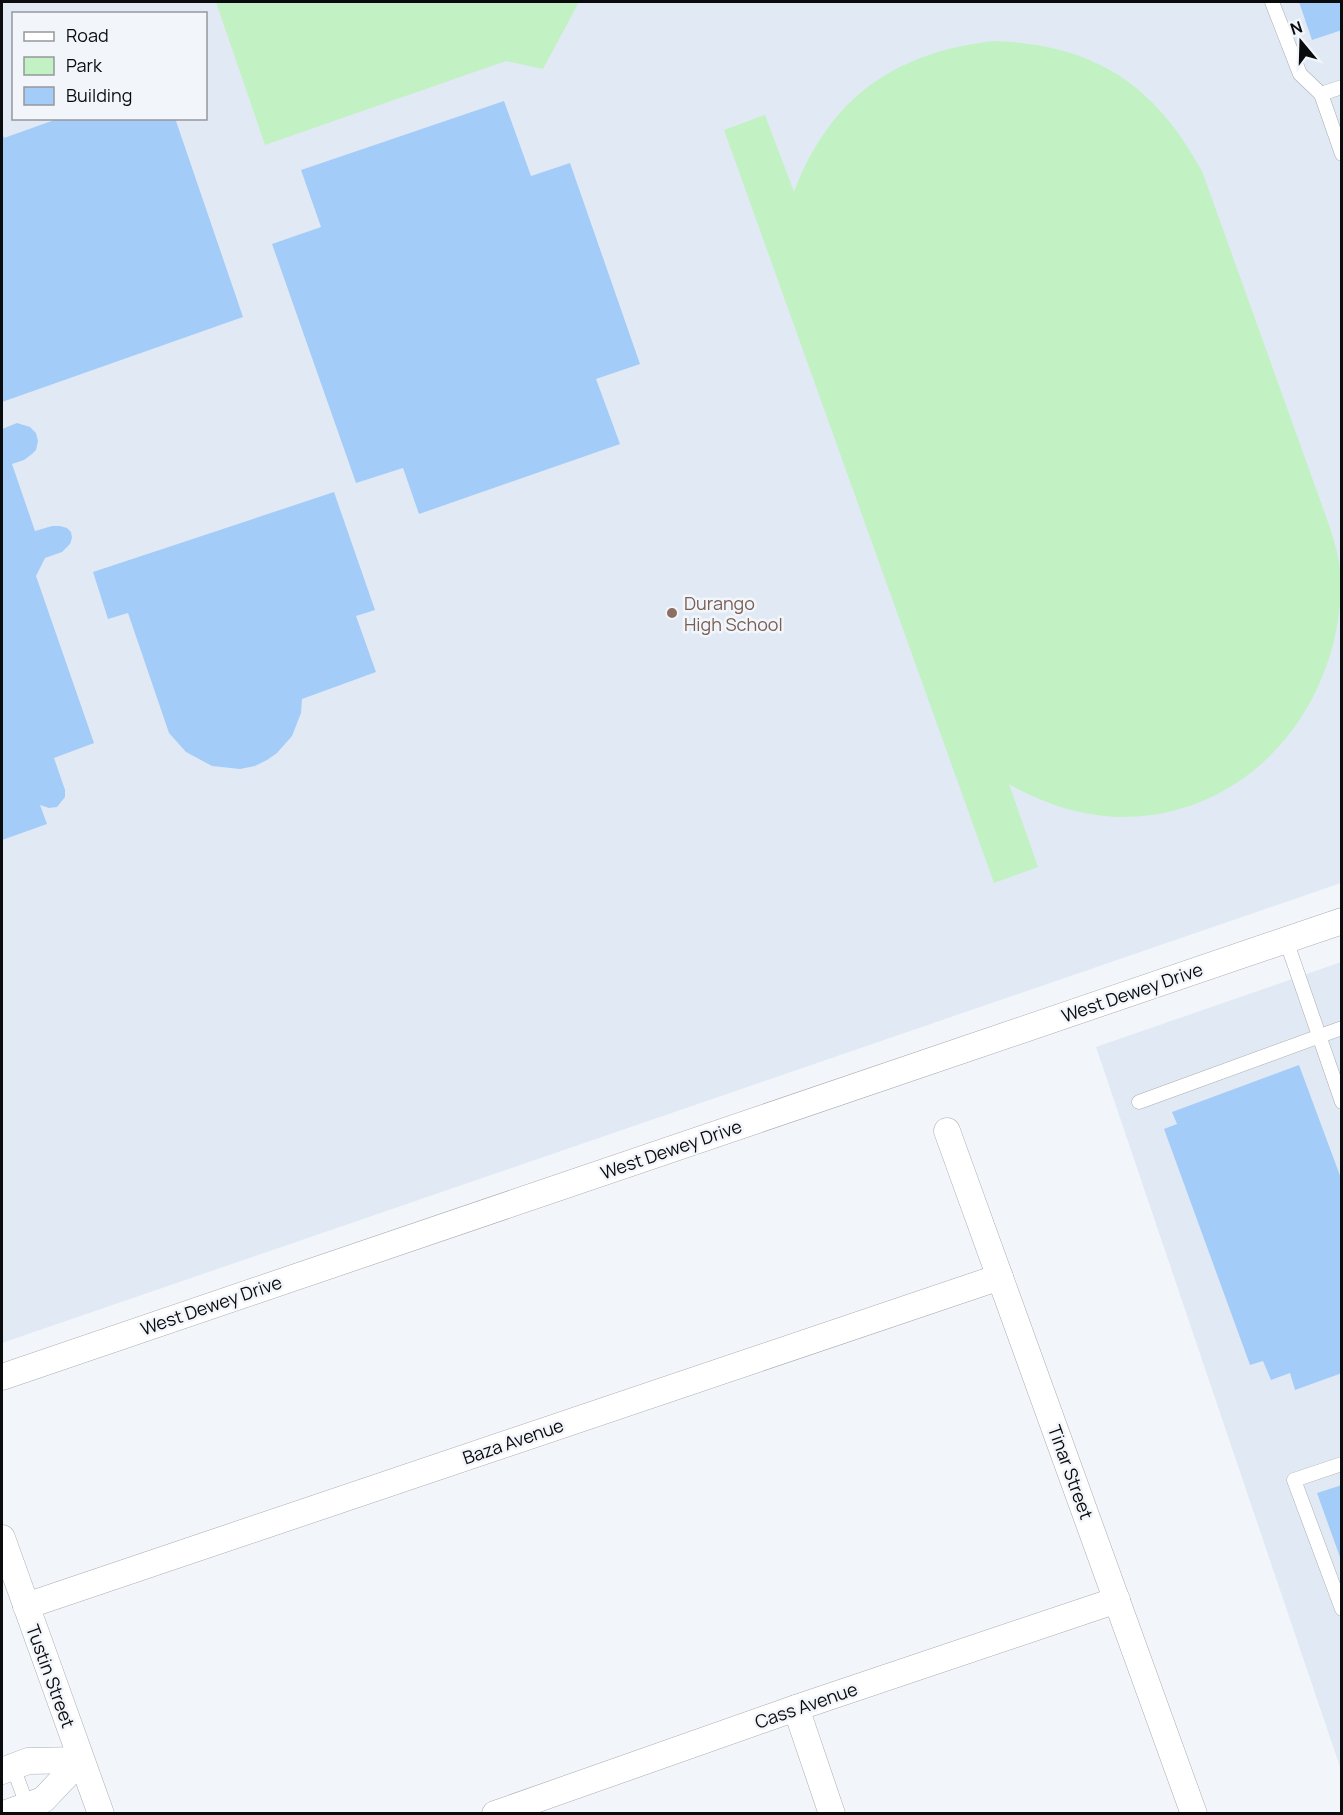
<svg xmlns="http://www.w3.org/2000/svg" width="1343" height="1815" viewBox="0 0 1343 1815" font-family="Manrope,sans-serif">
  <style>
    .built { fill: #e1eaf4; fill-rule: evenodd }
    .green { fill: #c2f1c4 }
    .building { fill: #a4ccf8 }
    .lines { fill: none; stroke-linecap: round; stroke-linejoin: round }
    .service-casing { stroke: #a9acb0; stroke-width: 15 }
    .minor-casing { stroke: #a9acb0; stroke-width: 27 }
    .service { stroke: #fff; stroke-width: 14 }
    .minor { stroke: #fff; stroke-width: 26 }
    .education-dot { fill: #8d6e63; stroke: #f2f6fb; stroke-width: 2 }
    .labels { text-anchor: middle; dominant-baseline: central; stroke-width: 5; stroke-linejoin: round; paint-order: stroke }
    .education-label { font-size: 18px; fill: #785e54; stroke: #f2f6fb; text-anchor: start }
    .street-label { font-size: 18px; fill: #0a0b0d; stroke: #f2f6fb }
  </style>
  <rect width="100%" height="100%" fill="#f2f6fb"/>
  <!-- built -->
  <g class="built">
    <path d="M2,2H1341V883L2,1343ZM14,14H206V118H14Z"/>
    <path d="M1341,962V1770L1096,1047Z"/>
  </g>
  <!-- green -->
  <g class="green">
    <path d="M216,2H579L543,69L506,61L265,145Z"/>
    <path d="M993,41C1093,44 1154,83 1202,171L1324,511C1332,533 1339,554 1341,577C1343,706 1248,820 1117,817C1078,815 1042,803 1009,784L1038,867L994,883L724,130L765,115L794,192C830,98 893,53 993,41Z"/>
  </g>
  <!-- building -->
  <g class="building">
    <path d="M1299,2H1342V30L1312,40Z"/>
    <path d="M504,101L531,176L570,163L640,364L596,379L620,444L419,514L403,468L356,483L272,244L321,227L301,170Z"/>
    <path d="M60,118H175L243,317L2,402V132L4,138Z"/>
    <path d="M17,423L30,427L36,433L38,441L36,450L32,454L24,460L12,464L35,531L52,526H60L67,528L71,532L72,538L70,544L62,552L45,558L36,576L94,743L54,758L65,790V797L57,807L49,808L40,805L47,824L2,840V429Z"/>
    <path d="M334,492L375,610L356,616L376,672L302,699L301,713L292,736L277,753L267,760L255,766L240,769L212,766L186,752L169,733L128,613L108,619L93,572Z"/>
    <path d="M1299,1065L1342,1181V1373L1295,1390L1290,1373L1271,1380L1263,1361L1250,1365L1164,1129L1177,1124L1172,1112Z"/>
    <path d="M1342,1485V1560H1341L1317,1493Z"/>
  </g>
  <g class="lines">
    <defs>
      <g id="service">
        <path d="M1272,2L1300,74L1321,94L1342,87"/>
        <path d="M1321,94L1342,154"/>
        <path d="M1286,940L1342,1102"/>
        <path d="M1139,1102L1342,1028"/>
        <path d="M1342,1464L1294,1480L1342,1609"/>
        <path d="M13,1767L27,1805"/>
      </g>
      <g id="minor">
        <path d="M947,1131L1194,1814"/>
        <path d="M2,1377L1342,921"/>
        <path d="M2,1538L101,1814"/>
        <path d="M26,1606L1000,1277"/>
        <path d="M796,1708L832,1814"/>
        <path d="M2,1771L28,1761L81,1760"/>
        <path d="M4,1814L43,1800L81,1760"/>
        <path d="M495,1814L796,1708L1117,1600"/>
      </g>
    </defs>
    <!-- service casing -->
    <use href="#service" class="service-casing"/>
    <!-- minor casing -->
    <use href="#minor" class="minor-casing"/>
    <!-- service -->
    <use href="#service" class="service"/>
    <!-- minor -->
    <use href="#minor" class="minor"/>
  </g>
  <!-- markers -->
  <circle class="education-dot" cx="672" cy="613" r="6"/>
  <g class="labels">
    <!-- education labels -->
    <g class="education-label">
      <text x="684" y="603">Durango<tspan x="684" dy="21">High School</tspan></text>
    </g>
    <!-- street labels -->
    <g class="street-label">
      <text transform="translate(1132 992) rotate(-19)">West Dewey Drive</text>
      <text transform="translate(671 1149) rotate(-19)">West Dewey Drive</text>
      <text transform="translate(211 1305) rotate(-19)">West Dewey Drive</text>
      <text transform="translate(513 1441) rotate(-19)">Baza Avenue</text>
      <text transform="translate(1071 1472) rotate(70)">Tinar Street</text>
      <text transform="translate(51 1676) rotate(70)">Tustin Street</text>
      <text transform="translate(806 1705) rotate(-19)">Cass Avenue</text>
    </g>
  </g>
  <!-- border -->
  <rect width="1343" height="1815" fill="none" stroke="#0a0b0d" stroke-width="6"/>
  <!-- legend -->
  <rect x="12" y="12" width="195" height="108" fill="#f2f6fb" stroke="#95989c" stroke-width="1.5"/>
  <rect x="24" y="32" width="30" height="9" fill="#ffffff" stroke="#95989c" stroke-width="1.5"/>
  <text x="66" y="42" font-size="18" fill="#0a0b0d">Road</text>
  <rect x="24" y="57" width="30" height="18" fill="#c2f1c4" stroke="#95989c" stroke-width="1.5"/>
  <text x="66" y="72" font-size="18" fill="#0a0b0d">Park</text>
  <rect x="24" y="87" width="30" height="18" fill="#a4ccf8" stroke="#95989c" stroke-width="1.5"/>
  <text x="66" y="102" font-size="18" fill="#0a0b0d">Building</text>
  <!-- north arrow -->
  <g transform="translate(1301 42) rotate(341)" stroke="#f2f6fb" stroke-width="4.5" paint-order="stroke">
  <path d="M0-4.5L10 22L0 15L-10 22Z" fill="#0a0b0d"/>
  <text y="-9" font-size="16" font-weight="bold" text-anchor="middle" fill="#0a0b0d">N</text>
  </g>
</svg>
